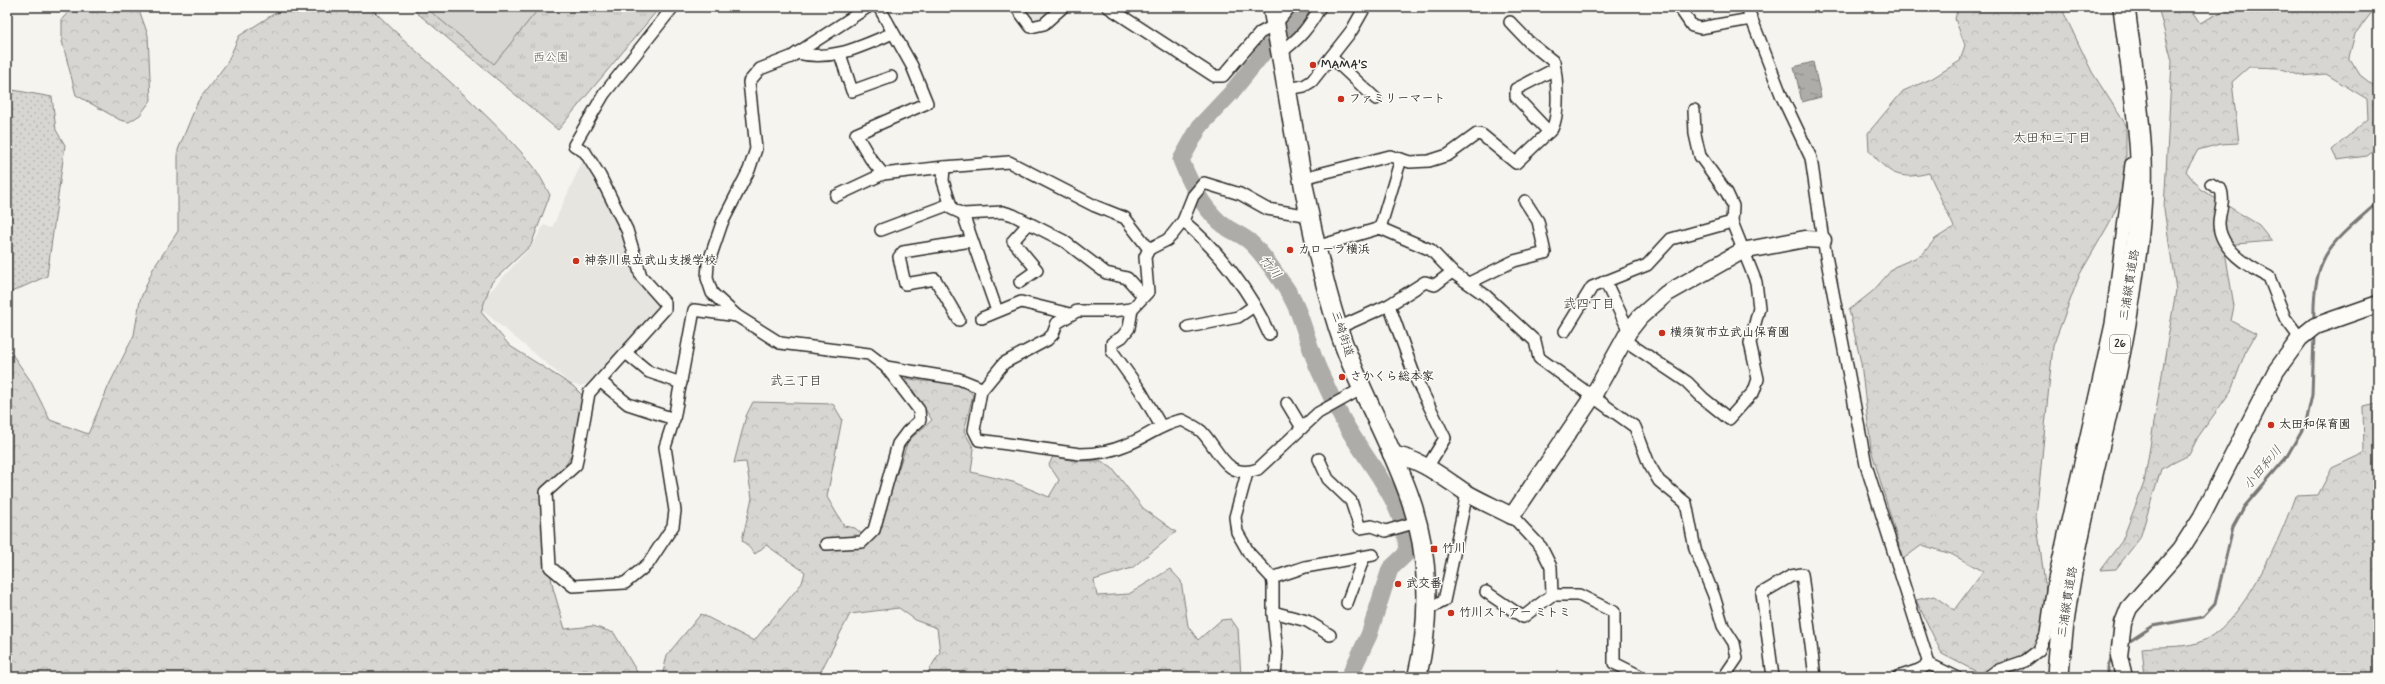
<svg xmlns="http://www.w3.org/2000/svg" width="2385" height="684" viewBox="0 0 2385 684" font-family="Mynerve,'Klee One',sans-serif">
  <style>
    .built { fill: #e6e5e0 }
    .grass { fill: url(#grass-dots); stroke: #81807e }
    .forest { fill: url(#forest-crowns); stroke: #81807e }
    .park { fill: url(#park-tufts); stroke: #81807e }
    .garden { fill: #d7d6d2; stroke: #81807e }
    .water { fill: url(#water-ripples); stroke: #797877 }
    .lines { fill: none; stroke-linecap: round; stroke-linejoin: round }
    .stream { stroke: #797877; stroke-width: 3 }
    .river { stroke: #adaca9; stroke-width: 17 }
    .street-casing { stroke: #2b2b2b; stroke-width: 14 }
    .secondary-casing { stroke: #2b2b2b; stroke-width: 19 }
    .primary-casing { stroke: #2b2b2b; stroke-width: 21 }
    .highway-casing { stroke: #2b2b2b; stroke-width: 24 }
    .street { stroke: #fdfcf7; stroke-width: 11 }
    .secondary { stroke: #fdfcf7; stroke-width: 16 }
    .primary { stroke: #fdfcf7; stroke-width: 18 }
    .highway { stroke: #fdfcf7; stroke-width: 21 }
    .poi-dot { fill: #c8321e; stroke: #fdfcf7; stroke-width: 1.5 }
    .labels { text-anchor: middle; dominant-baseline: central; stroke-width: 3; stroke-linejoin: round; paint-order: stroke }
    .shield { fill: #fdfcf7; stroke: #6a6a68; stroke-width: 1 }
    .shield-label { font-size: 11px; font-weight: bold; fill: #2b2b2b }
    .park-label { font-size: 12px; fill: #565655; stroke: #fdfcf7 }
    .poi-label { font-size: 12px; font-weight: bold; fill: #2b2b2b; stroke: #fdfcf7; text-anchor: start }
    .street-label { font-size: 12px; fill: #2b2b2b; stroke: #fdfcf7 }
    .neighbourhood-label { font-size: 13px; fill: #2b2b2b; stroke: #fdfcf7 }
    .water-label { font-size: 13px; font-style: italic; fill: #585857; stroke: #fdfcf7 }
  </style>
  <defs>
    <pattern id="grass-dots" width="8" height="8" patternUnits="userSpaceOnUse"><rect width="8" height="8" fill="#d7d6d2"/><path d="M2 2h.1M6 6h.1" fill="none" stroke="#b9b8b4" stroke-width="1.8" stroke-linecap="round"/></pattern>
    <pattern id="forest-crowns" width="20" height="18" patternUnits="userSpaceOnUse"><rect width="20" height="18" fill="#d7d6d2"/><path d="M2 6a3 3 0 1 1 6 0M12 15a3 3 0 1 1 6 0" fill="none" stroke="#b9b8b4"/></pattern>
    <pattern id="park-tufts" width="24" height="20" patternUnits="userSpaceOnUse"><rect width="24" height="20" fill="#d7d6d2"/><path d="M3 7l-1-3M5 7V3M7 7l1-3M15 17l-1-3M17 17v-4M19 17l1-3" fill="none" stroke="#b9b8b4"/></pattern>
    <pattern id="water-ripples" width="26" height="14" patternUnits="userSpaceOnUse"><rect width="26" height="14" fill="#adaca9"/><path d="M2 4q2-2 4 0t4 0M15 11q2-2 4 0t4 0" fill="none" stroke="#8d8c8a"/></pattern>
  </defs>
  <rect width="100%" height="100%" fill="#f5f4ef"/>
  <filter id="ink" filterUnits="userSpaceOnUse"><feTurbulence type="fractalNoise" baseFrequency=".025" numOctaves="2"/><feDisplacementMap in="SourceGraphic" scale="8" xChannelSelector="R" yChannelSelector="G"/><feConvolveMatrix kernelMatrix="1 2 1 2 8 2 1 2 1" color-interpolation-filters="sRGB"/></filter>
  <g filter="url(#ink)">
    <!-- built -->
    <g class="built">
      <path d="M1026,7H1057L1042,19L1034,18Z"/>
      <path d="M587,161L624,229L640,278L660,302L659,310L587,384L580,386L571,384L477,306L533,244L544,225L552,228L582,162Z"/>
    </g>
    <!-- grass -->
    <path class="grass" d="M7,89L52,97L56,130L65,145L47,276L7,294Z"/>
    <!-- forest -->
    <g class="forest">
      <path d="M73,7H138L148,35L151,100L140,115L129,122L120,120L76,95L62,41V19Z"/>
      <path d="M289,7H373V10C424,61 482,106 530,162C538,171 544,184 550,195L531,245L491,283L481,312L510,346L573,386L590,403L581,438L545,502L546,550L553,588L565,629L593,626L614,633L640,677H7V347L30,380L50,420L88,434L110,383L134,335L140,300L153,269L178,231V150L198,101L227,63L239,36L272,15Z"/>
      <path d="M1958,7H2061L2092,72L2126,125V158L2120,200L2110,222L2080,274L2053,346L2036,517L2049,615L2020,677H1987L1942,654L1916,600L1934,596L1954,610L1983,571L1951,554L1922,545L1903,559L1871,449L1861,363L1849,310L1873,291L1894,267L1922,255L1935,239L1954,227L1929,173C1898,181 1888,173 1869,150L1868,133L1903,91L1931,79L1960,61L1965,45L1955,19Z"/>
      <path d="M2158,7H2189L2200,23L2231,7H2376L2355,34L2349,57L2360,75L2378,89V148L2367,156L2337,160L2332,150L2368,119L2367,99L2326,74L2301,76L2279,68L2249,67L2232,82L2239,143L2220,144L2198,150L2186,171L2200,189L2259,225L2272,241L2224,245L2234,306L2231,321L2256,334L2245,353L2231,391L2198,437L2189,455L2161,469L2140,538L2116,569L2100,570L2122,541L2144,483L2176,290L2164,209L2172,61Z"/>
      <path d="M905,378L922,381L961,382L973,395L964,431L974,449L971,472L1013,482L1049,497L1059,480L1049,465L1053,456L1074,461H1101L1112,468L1143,508L1176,532L1132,568L1094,580L1097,596L1129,594L1170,569L1181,581L1188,626L1198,640L1221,620L1231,619L1238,629L1241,677H925L940,652L937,628L917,621L899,608L850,614L818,677H662L667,655L701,614L754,641L802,583L805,572L766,545L755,554L742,540L752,498L746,462L734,463L746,416L753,402L833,404L842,419L827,497L844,526L855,528L863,535L876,534L908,441L932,420Z"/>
      <path d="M2378,403V677H2145L2142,648C2159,646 2181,648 2197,643C2242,629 2281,537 2295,496L2318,495L2332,468L2364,453L2363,406Z"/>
    </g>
    <!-- park -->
    <path class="park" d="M410,7H660L558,130Z"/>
    <!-- garden -->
    <path class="garden" d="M425,7H540L494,64Z"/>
    <!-- water -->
    <path class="water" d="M1813,62L1821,97L1802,102L1794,67Z"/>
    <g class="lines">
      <!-- stream -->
      <g class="stream">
        <path d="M2314,321C2312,254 2332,243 2378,202"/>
        <path d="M2127,643L2153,626L2203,617L2215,604L2233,527L2244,507L2286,458L2306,423L2312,395L2314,334"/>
        <path d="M2108,677V667L2112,656"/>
      </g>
      <!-- river -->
      <path class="river" d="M1304,7L1296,19L1264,52L1231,93L1200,126L1181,160C1190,183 1205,212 1226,227C1233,232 1242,235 1249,241C1262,252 1273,270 1283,284C1302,309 1306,342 1319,370C1328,389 1336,409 1347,427C1371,468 1406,503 1407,553L1390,569L1369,635L1349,677"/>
      <defs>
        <g id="street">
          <path d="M673,7L604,94L574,145L585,152L600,176L627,230L641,276L665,303V309L589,393L576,465L546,492L550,567L573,586L625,583L648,564L673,526L675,511L665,447L674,419L694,310L737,316"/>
          <path d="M868,7L791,57L760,69L749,82L756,149L749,170L722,223L708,264L707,278L712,293L737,316L780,343L869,354L886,367L959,379L979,387L981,391"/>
          <path d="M879,7L912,66L927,103L856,134L870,158L883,174"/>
          <path d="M1016,7L1031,27L1044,24L1063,7"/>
          <path d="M1108,7L1214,76H1223L1260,33L1275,25L1290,7"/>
          <path d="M1679,7L1692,26L1700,28L1751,19"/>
          <path d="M1747,7L1782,97L1811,158L1823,240L1866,465L1929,664L1956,677"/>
          <path d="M797,53C832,62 862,46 893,33"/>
          <path d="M1280,53C1300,38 1308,29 1320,7"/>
          <path d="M840,54L852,91L891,77"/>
          <path d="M1331,57L1376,99"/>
          <path d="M1287,89L1304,86L1312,81L1352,30L1365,7"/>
          <path d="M1549,132L1516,97V89L1555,69"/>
          <path d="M944,167L943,181L952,209L963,214L1003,212L1013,215L1064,241L1106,273L1127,278L1143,296"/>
          <path d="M1303,178L1390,156L1410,162L1429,161L1448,155L1477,134L1482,135L1516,163L1552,129C1560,114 1557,79 1554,62L1529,42L1510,22"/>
          <path d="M2211,184L2221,190C2225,202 2219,212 2219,224C2220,250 2249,267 2269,277L2285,318L2300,338"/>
          <path d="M836,196L883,174L944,167L1009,162L1095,206L1125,218L1149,249L1167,240L1172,235L1183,221L1193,196L1204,183L1240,194L1267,209L1311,216"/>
          <path d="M963,214L997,311"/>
          <path d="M1183,221C1218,250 1251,292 1269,334"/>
          <path d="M1380,228L1401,159"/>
          <path d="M881,230L950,204"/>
          <path d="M1316,247L1380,228L1431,250L1452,272L1485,295L1535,341L1539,358L1635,427L1649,464L1659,481L1686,503L1695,549L1714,596L1723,626L1734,643L1737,658L1724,677"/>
          <path d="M1149,249L1145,257L1148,292L1132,309L1129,328L1122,337L1112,343V351L1140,390L1161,426"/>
          <path d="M1605,281L1629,331"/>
          <path d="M1020,282L1037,270L1013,241L1029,223"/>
          <path d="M1469,283L1514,261L1545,253L1538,221L1525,201"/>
          <path d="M1132,309L1112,311H1077L1057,323L1053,334L1047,340L1004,363L981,391L974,430L979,440L1080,454C1095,454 1112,451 1126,445C1146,438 1160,424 1182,420C1188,423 1196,427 1201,431C1219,449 1226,481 1258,469L1318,413L1361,389"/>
          <path d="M982,318L1021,302L1070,314"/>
          <path d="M959,320L935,279L905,284L899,257L903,252L971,241"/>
          <path d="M1188,327L1238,317L1254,306"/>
          <path d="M1338,328L1389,305"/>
          <path d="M1565,331L1592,287L1647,265L1671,239L1732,222"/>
          <path d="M1624,340L1687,382L1703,398L1729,419L1754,391L1758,379L1750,343L1759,308L1756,282L1732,222L1733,206L1727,193L1700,156L1695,134L1694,110"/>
          <path d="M626,353L649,372L681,383"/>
          <path d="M600,381L628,404L674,419"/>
          <path d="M1287,403L1302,428"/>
          <path d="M1319,459L1328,479L1351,501L1360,528L1372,526L1386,531L1417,522"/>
          <path d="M1428,466L1445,438L1415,377L1389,305L1425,282L1435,285L1452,272"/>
          <path d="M1247,473L1235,517L1237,532L1249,553L1272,578L1273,584V614L1277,653L1275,677"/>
          <path d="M826,544L862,542L874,530L898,444L907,432L920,420L919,410L886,367"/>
          <path d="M1272,578L1305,567L1373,555"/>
          <path d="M1486,592L1523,617L1552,595L1551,567L1541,547L1512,516"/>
          <path d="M1552,595H1579L1614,612V663L1638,675"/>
          <path d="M1347,603L1364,557"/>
          <path d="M1427,610L1444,601L1467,493"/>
          <path d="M1273,612L1307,621L1330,635"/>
          <path d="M1773,677L1762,593L1791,576L1802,574L1815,677"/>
          <path d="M1898,677L1919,670L1929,664"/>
          <path d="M1988,677L1996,671L2025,661L2039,650L2046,634L2053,584L2111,324L2131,164"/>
        </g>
        <g id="secondary">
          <path d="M1391,454C1421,459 1441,476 1465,492C1480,501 1497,508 1512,516L1593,396L1629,331L1640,317L1666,294L1742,251L1805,239L1823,240"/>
          <path d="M2124,677L2119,656L2123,623L2129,608L2181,549L2202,516L2276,371L2300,338L2315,326L2378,304"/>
        </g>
        <path id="primary" d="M1272,7C1293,114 1305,224 1338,328C1357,387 1390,440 1410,498C1430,555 1431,619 1417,677"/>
        <path id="highway" d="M2058,677C2065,548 2110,425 2129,299C2136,253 2143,205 2141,159C2139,109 2130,57 2124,7"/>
      </defs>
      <!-- street casing -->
      <use href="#street" class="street-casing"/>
      <!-- secondary casing -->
      <use href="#secondary" class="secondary-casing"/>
      <!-- primary casing -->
      <use href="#primary" class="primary-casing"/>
      <!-- highway casing -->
      <use href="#highway" class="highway-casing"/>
      <!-- street -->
      <use href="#street" class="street"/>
      <!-- secondary -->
      <use href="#secondary" class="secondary"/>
      <!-- primary -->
      <use href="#primary" class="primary"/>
      <!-- highway -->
      <use href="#highway" class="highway"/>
    </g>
  </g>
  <!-- markers -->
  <g class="poi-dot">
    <circle cx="1313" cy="65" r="4"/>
    <circle cx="1341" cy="99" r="4"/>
    <circle cx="1290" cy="250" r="4"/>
    <circle cx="576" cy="261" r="4"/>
    <circle cx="1662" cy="333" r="4"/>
    <circle cx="1342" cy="377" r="4"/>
    <circle cx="2271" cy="425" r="4"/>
    <rect x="1430" y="545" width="8" height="8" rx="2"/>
    <circle cx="1398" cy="584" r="4"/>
    <circle cx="1451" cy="613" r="4"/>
  </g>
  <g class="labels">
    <!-- shield labels -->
    <rect class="shield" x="2110" y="335" width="20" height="18" rx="3"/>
    <g class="shield-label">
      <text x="2120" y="344">26</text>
    </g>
    <!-- park labels -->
    <g class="park-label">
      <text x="551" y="58">西公園</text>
    </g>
    <!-- poi labels -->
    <g class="poi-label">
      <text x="1321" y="65">MAMA'S</text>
      <text x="1349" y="99">ファミリーマート</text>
      <text x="1298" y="250">カローラ横浜</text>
      <text x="584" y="261">神奈川県立武山支援学校</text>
      <text x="1670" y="333">横須賀市立武山保育園</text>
      <text x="1350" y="377">さかくら総本家</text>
      <text x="2279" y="425">太田和保育園</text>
      <text x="1442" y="549">竹川</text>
      <text x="1406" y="584">武交番</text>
      <text x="1459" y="613">竹川ストアー ミトミ</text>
    </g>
    <!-- street labels -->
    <g class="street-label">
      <text transform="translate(2130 285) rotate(-81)">三浦縦貫道路</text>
      <text transform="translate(1342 334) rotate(72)">三崎街道</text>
      <text transform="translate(2068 602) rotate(-81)">三浦縦貫道路</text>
    </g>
    <!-- neighbourhood labels -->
    <g class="neighbourhood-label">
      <text x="2052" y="138">太田和三丁目</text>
      <text x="1589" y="304">武四丁目</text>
      <text x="796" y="381">武三丁目</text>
    </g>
    <!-- water labels -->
    <g class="water-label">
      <text transform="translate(1270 267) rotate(52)">竹川</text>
      <text transform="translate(2263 468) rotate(-50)">小田和川</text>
    </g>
  </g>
  <!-- margin -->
  <rect width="2385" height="684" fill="none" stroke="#fdfcf7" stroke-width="24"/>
  <rect x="12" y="12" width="2361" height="660" fill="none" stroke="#2b2b2b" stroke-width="1.5" filter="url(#ink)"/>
</svg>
